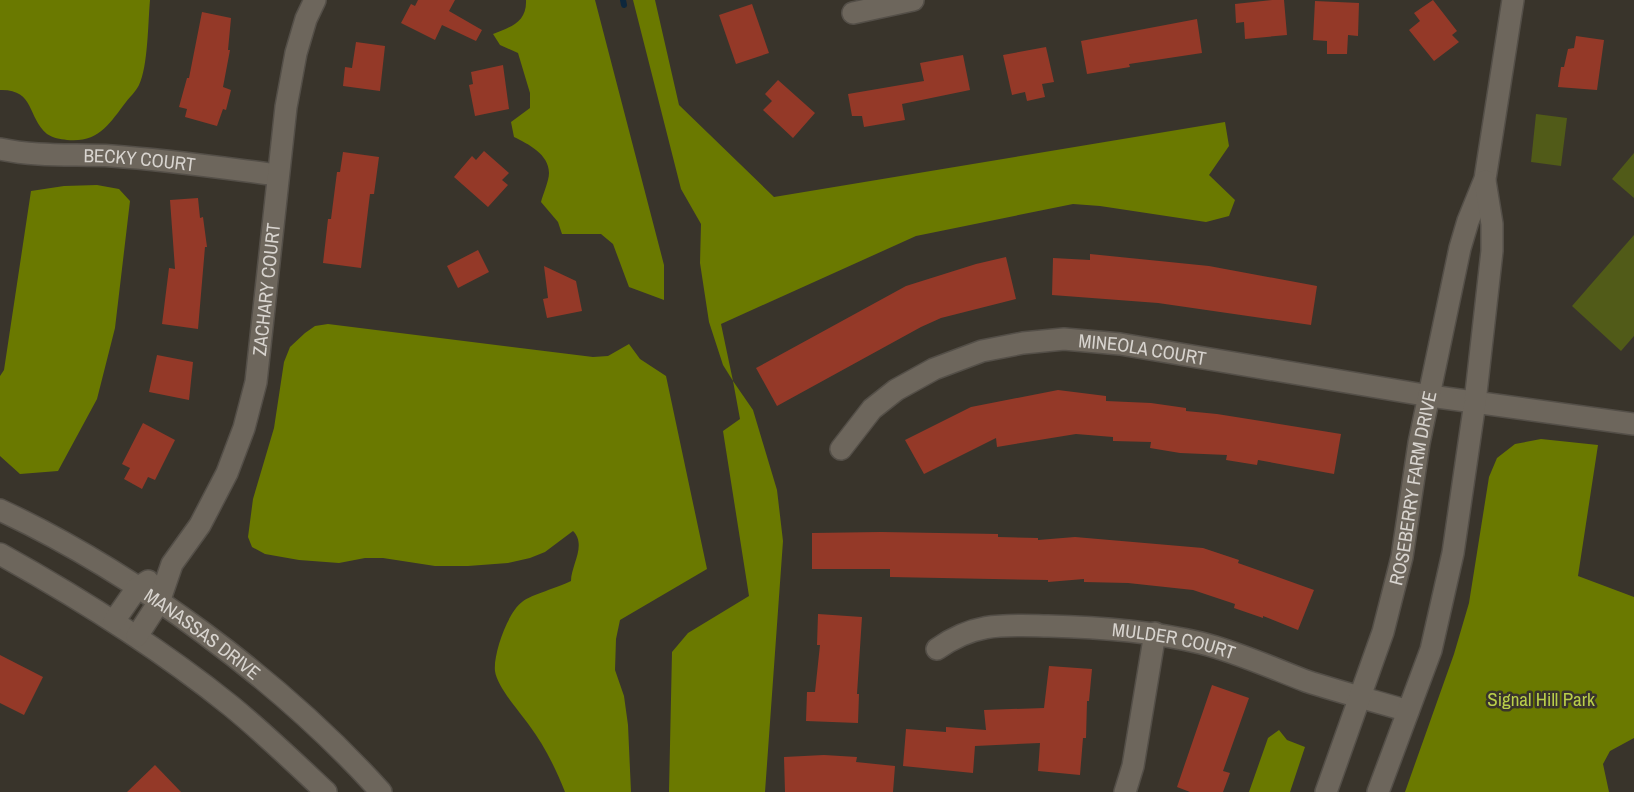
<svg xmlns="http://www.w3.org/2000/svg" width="1634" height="792" viewBox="0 0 1634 792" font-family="'Archivo Narrow',sans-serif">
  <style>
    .green { fill: #515b18 }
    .forest { fill: #6a7900 }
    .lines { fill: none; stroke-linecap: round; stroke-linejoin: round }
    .stream { stroke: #0e273c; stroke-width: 6 }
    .building { fill: #943928 }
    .minor-casing { stroke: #544f48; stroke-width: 24 }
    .minor { stroke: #6d665c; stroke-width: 21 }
    .labels { text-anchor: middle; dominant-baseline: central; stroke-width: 5; stroke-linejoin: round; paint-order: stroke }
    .street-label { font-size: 19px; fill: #d8d4cf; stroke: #39342b }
    .park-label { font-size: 19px; fill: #b9ce4a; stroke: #39342b }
  </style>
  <rect width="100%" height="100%" fill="#39342b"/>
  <!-- green -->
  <g class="green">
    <path d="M1536,114L1567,118L1561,166L1531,162Z"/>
    <path d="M1634,153V198L1612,179Z"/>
    <path d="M1634,235V336L1621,351L1572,306Z"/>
  </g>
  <!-- forest -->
  <g class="forest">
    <path d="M0,0H150C148,22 148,67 139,85C136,91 130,97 126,102C109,124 99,143 67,140C60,139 53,138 47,134C27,117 35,89 0,90Z"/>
    <path d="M526,0H595L664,265V300L629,287L613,244L601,234H562L558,222L541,202C543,194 549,181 549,173C549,154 528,144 514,137L511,122L530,108V93L518,53L500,45L493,34C511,27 527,22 526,0Z"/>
    <path d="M633,0H655L679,105L774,197L1225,122L1229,146L1209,175L1235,200L1229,216L1206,222L1100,206L1073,204L916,236L721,324L733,381L753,410L777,490L783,541L765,792H669L672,652L688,633L749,596L723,431L740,419L733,381L723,365L709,322L700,263L701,224L681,189Z"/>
    <path d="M97,185L119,189L130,201L115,328L97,399L58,471L20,474L0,456V376L4,370L31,191L64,186Z"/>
    <path d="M328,324L593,357L608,356L629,344L640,359L666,376L707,569L620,620L616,639L615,670L624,696L628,725L631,792H565C556,769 544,745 529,725C520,712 497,687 495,671C493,654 508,612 522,602C532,594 558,588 571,581C571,565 587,545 573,531L545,552L530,558L508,563L468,566H435L383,558H365L339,563L299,560L265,554L252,547L248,537L253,499L274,428L284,362L290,347L305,333L315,326Z"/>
    <path d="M1541,439L1598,445L1578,576L1634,597V738L1610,751L1603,764L1609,792H1405L1454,654L1469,603L1489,477L1497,458L1515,444Z"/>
    <path d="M1279,730L1287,740L1305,747L1290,792H1249L1268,738Z"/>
  </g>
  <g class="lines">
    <!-- stream -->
    <path class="stream" d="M623,0L624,5"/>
  </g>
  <!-- building -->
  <g class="building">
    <path d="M418,0H455L449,11L482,30L476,41L442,25L435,40L401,23L411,4L415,6Z"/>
    <path d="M1272,0H1284L1287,35L1245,39L1244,22L1236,23L1235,4Z"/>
    <path d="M1433,0L1457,31L1452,35L1459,42L1434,61L1409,30L1420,21L1414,13Z"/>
    <path d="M1315,1L1359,3L1358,36L1348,35L1347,54H1327V41L1313,40Z"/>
    <path d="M752,4L769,53L736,64L719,15Z"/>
    <path d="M202,12L231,18L228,50H230L223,87L231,90L226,110L223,109L217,126L185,117L187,109L179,107L187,78H189Z"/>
    <path d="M1197,19L1202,53L1129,64L1130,67L1087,74L1081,41Z"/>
    <path d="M1576,36L1604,40L1597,90L1558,87L1561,67H1564L1568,49L1574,48Z"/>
    <path d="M356,42L385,46L380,91L343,86L345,67L352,68Z"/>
    <path d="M1046,47L1054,82L1042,84L1045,97L1027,101L1025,92L1012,95L1003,55Z"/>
    <path d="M963,55L970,90L902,104L905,120L864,127L862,116H852L848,94L924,81L920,63Z"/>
    <path d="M503,65L509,109L475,116L469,85L473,84L471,72Z"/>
    <path d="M778,80L815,113L793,138L763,110L772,101L765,94Z"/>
    <path d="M484,151L509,173L502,180L508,185L488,207L454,177L472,156L476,160Z"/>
    <path d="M343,152L379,157L374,194H370L361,268L323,263L328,219H331L337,172H340Z"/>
    <path d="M198,198L200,218L203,217L207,247H205L198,329L162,324L169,268L175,269L170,200Z"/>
    <path d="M478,250L489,272L458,288L447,266Z"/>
    <path d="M1090,254L1209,266L1317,286L1311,325L1158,303L1052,295L1053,258L1090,260Z"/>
    <path d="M1006,257L1016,299L941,318L921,327L777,406L756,368L906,286L976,264Z"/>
    <path d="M544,266L576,281L582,311L547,318L543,299L548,298Z"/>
    <path d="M157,355L193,362L189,400L149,392Z"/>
    <path d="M1058,390L1106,396V401L1151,403L1186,408V411L1217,414L1341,434L1334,474L1258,460L1257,465L1226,460L1227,455L1180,453L1150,448L1151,442L1113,441V437L1076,434L997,447L996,438L924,474L905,440L971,407Z"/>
    <path d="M143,423L175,440L155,480L148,477L142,489L124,479L130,468L122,464Z"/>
    <path d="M881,532L998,534V537L1038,538V540L1075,537L1203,548L1239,560L1238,563L1314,590L1298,630L1263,616V618L1234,608L1235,604L1193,590L1128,583L1084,582V579L1048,582V580L890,577V569H812V533Z"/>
    <path d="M818,614L862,617L857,694H859L858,723L806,721L807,692H815L820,645H817Z"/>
    <path d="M0,655L43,677L24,715L0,703Z"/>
    <path d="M1049,666L1092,669L1089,701H1087L1086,738H1083L1080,775L1038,771L1040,743L975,746L973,773L903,766L906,729L946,732V727L986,730L984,710L1044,708Z"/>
    <path d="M1212,685L1249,698L1223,771L1230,773L1223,792H1190L1177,787Z"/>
    <path d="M824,755L857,757L856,762L895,766L893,792H785L784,757Z"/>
    <path d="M155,765L181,792H127Z"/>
  </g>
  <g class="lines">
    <defs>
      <g id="minor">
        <path d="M853,13L913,0"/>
        <path id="s1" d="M0,149C37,157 74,154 112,156C168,160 223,168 278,175"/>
        <path id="s2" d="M841,449L872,409L896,390L934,369L982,351L1023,343L1064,339L1120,344L1430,396L1634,424"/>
        <path id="s3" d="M0,510C135,573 281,681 381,792"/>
        <path d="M0,554C81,599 159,648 231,706C264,733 295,763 326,792"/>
        <path d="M114,621L137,588L148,581"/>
        <path id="s4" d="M137,636L159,602L172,564L200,525L227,473L244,428L256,382L286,107L296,53L306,19L315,0"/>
        <path id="s5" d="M937,649C975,622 1003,625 1048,626C1100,627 1150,631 1201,643C1237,652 1272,668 1306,681C1340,692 1374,701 1408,711"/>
        <path d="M1125,792L1133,766L1155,633"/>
        <path id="s6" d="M1326,792L1383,632L1402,557L1419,443L1460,248L1468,221L1485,179L1513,0"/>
        <path d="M1378,792L1431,650L1453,553L1475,402L1492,251V224L1485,181"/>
      </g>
    </defs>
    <!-- minor casing -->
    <use href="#minor" class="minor-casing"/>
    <!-- minor -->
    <use href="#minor" class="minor"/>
  </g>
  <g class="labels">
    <!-- street labels -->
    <g class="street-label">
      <text stroke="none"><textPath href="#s1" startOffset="140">BECKY COURT</textPath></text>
      <text stroke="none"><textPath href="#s4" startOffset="376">ZACHARY COURT</textPath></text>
      <text stroke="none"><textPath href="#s2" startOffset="338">MINEOLA COURT</textPath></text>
      <text stroke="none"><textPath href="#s6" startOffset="317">ROSEBERRY FARM DRIVE</textPath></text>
      <text stroke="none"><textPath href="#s3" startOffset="238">MANASSAS DRIVE</textPath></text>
      <text stroke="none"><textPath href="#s5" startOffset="243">MULDER COURT</textPath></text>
    </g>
    <!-- park labels -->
    <g class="park-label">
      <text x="1541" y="699">Signal Hill Park</text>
    </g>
  </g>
</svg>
